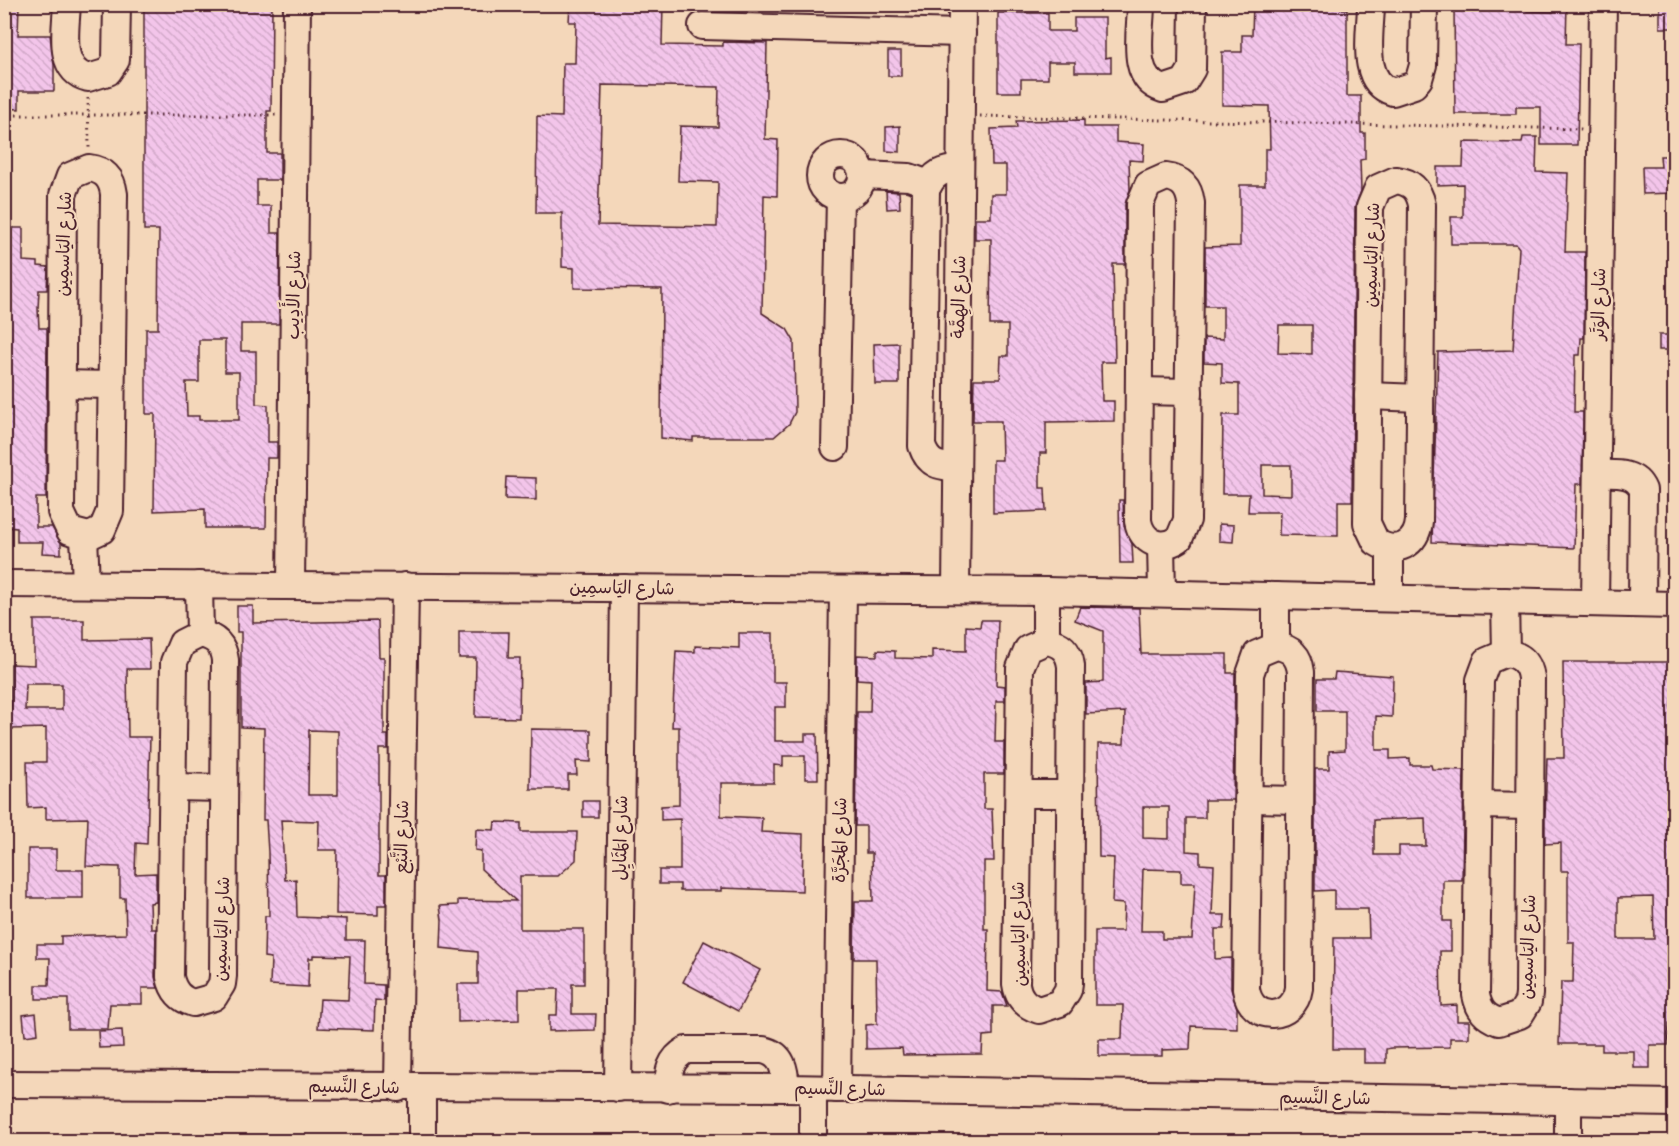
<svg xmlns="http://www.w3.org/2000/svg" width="1679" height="1146" viewBox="0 0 1679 1146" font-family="Pangolin,'Playpen Sans Arabic',sans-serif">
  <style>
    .building { fill: url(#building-back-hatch); stroke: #4a1f2b; stroke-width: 1.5; fill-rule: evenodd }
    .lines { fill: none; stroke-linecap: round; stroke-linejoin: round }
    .minor-casing { stroke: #4a1f2b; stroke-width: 30 }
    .path { stroke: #4a1f2b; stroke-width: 3; stroke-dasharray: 1.5 4.5; stroke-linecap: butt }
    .minor { stroke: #f4d7ba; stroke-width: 26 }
    .labels { text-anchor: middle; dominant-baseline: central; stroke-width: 4.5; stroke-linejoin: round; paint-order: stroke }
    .street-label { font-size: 18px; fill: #4a1f2b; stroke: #f4d7ba }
  </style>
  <defs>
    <pattern id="building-back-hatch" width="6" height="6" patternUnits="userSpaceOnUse" patternTransform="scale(1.5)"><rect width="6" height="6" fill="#f3c5ea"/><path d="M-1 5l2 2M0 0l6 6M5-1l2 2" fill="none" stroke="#d2a9c9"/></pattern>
  </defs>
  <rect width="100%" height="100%" fill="#f4d7ba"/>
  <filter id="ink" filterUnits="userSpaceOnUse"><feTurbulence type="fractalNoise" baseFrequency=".0167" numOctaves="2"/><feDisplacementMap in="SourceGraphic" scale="12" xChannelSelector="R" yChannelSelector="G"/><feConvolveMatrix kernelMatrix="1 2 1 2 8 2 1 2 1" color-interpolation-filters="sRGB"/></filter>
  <g filter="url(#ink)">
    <!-- building -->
    <g class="building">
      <path d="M4,4H19L18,35H50L54,65V91H19V109L4,108Z"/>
      <path d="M144,4H272L271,111H267V153H280V180H257V206H271V233H280L279,324H241V351H256V404L268,405V442H277V458H267L266,528H205V509L154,511L155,414H146V329H158L159,230H144ZM199,340H225V372H239V420H199V416H187L186,382H199Z"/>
      <path d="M570,4H663L662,45L723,46V42L767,43L765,139L778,140L777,196L764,195L762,313L787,329L794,341L795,412L789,424L774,437H693V441L661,438L662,289L574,288V268L562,267V213H536L537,116L562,117L563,63H575L576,22H569ZM602,85L719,87L718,127L680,126L678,181L718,182L717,227L598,225Z"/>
      <path d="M1253,4H1341V9H1347V96H1361V133H1365V159L1360,160L1361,191L1355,207L1352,501H1338V536L1279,535L1280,512H1248L1249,494H1222L1223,415H1239V384L1222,383V363L1204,362V338L1223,339V306H1205V247L1240,246V185H1265V149H1270L1269,106L1222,105V52H1242V35H1252ZM1279,325H1312V354L1278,353ZM1262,465H1291V495L1262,494Z"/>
      <path d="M1454,4H1527V11L1553,12V4H1567L1566,44H1579L1577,145H1541V107H1516V114H1455Z"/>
      <rect x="1660" y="4" width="14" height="24"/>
      <path d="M998,13H1048V31H1074V18H1105V58L1111,57V72H1075V62H1048V79H1021V92H998Z"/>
      <rect x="888" y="51" width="13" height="25"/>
      <path d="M1084,120V127H1116V142L1144,144L1143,161L1129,160L1130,190L1125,204V264H1113L1115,362H1101L1102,401H1114V421L1046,422V453H1040V488H1045L1046,511L993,513V460H1002L1001,421H973L974,379H1000L1001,356H1008V325H990L991,239H975V218H991V194H1006V165H992L991,129L1017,128L1016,121Z"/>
      <path d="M900,126V152L886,151V127Z"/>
      <path d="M1523,137H1537L1536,172L1568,173L1565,252H1585L1584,338H1581L1580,355H1575L1574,412H1583L1582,484H1576L1574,548L1432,542L1438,352L1513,350L1519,248L1516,244H1451V217H1463V184L1437,185V167H1463L1464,142L1522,143Z"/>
      <path d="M1660,156H1674L1673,193L1643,194L1642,167H1661Z"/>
      <path d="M886,191L899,192L900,208L887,209Z"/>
      <path d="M4,228H23V261L38,262V266L48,267L47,290H39L38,309L39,328H47L46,498H36V527H52L61,543V554L42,553L43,542H17V528L4,527Z"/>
      <rect x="1659" y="335" width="15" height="15"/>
      <path d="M899,343V384H875L874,344Z"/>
      <path d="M506,477L536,478V500L505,499Z"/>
      <path d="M1119,500H1123L1124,525L1132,544L1133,563H1120Z"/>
      <path d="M1219,524L1234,525L1233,542L1219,541Z"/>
      <path d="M237,606H253V623L378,621L379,657H384V735H388V749H379V875H386V905H378V915L336,914L337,850H318L319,821L281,820L285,880L296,879L297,917L346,919V940H365L364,984L384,985V1001L375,1000L374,1030L318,1028L320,999L348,1000L350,956L313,955V958H309L308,987L270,985L271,958L264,957L265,916H269L268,852L266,820H263L264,728L241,727V632H237ZM309,730L338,731V795H308Z"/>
      <path d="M1080,607L1139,608L1141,654H1227V673H1235L1233,800H1205V818H1186V851L1200,852V864L1214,865L1212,915H1225L1224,929H1215V959L1231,958V989L1237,1008V1028L1191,1026L1190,1049L1162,1050V1056H1099V1039H1122L1123,1005H1095V931H1123L1124,904L1112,903L1114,858L1099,857L1098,744H1124L1125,712L1086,714V683L1103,682V631L1075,620ZM1143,807H1169V839L1143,838ZM1143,869L1181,870V883H1195L1192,939H1162V931H1141Z"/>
      <path d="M34,620H84V640L149,639L150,669H127L128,737H150L147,844L136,843L135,874L156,873V902L150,903L151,929H156L155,977L158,988H142V1004H110L108,1029H68V999H36V985H49L50,958H37V944H61V936L126,934L125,898H120V867L86,866L88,818L46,819V807L28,808L27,762H46V728L11,729V664L34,665ZM26,684H62V710H25Z"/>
      <path d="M981,620H998L996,685L1005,686V701H996L995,742H1004V774H984V809H992L994,861H984V929H988L987,991L1002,992L1007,1006H993V1035L983,1036L982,1054L903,1055L902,1048L866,1049V1025L877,1024L876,959H854L855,901H873L872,853H866V826H855L857,712H870L871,680L857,679V655L877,656V650L895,651V658L932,659V650L966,651V626L980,627Z"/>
      <path d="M459,632H509L508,658H520L519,718L475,717L476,658H459Z"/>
      <path d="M739,633H773V682H786V707H775V741H805V734H817L818,779H805V756H783V766L774,765V783H721V816L762,818L761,832L803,834L802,891L721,888V891H680V884H659V870H680V819L661,820V806L679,805V727H672L676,651L695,652V646L739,648Z"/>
      <path d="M1563,662H1673L1674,668V701H1671V761H1674V1023H1669L1668,1045H1650V1068H1634V1051H1602V1044H1559L1561,982H1573L1574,942H1568V871H1561V843L1545,844V818L1547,758H1564ZM1653,897L1654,939H1618V898Z"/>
      <path d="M1335,672L1393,676L1392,717L1376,716V750H1390V759L1410,758V765H1431L1432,769L1464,770L1462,880H1443V921H1451V951H1440L1441,1006L1457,1005V1021H1469V1038H1450V1047L1391,1048L1386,1049V1063H1364V1049H1333L1334,938H1369L1368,909H1334V890L1315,891V769H1329V751L1345,750V711H1317V679H1334ZM1425,818L1426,846H1399V855H1374V820Z"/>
      <path d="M531,729L591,730V762L576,761L577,775H568V789H530Z"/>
      <rect x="583" y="801" width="15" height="16"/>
      <path d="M495,822L521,823V832H577L576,860L558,876H520V929H584V984H572V1014H596L595,1030L549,1031V1015H557L558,989H519V1020L458,1022V984H478V952L441,948L442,920L440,906L458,905V900L516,901L481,869V851L475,850L476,829L494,830Z"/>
      <path d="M28,849H56V870H83V898H28Z"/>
      <path d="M704,941L760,970L738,1011L683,982Z"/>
      <path d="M36,1013L38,1034L25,1036L23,1015Z"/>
      <path d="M122,1030L123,1047L99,1048L98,1031Z"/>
    </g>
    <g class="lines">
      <defs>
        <g id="minor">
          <path d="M67,4C66,29 57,70 88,78L108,72L116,60L117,4"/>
          <path d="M1141,4C1141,32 1129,79 1163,89L1184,82L1192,69L1193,4"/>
          <path d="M1371,4C1371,32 1359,82 1393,92L1414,85L1419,79L1423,65L1424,4"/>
          <path d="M702,26L962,33"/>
          <circle cx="841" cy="176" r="21"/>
          <path d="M89,168C104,170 112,178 114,194L110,511L102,530L89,536L70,531L61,512L63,195L70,176Z"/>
          <path d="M862,175L909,177L929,184"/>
          <path d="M1166,177C1181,179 1189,187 1191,203L1187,520L1179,539C1161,551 1142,542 1138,521L1140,204L1148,185Z"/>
          <path d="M1396,180C1412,182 1419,190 1422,205L1419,521C1417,545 1396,555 1376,542L1367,523L1370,207L1378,188Z"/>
          <path d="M62,384L111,385"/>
          <path d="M1139,391L1189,392"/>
          <path d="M1368,396L1420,398"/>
          <path d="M835,447L840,197"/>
          <path d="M957,466C939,468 928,464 922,446L926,190C933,173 943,169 960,169"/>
          <path d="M1597,474C1615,474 1635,471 1643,490L1642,603"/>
          <path d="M84,536L86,584"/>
          <path d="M1161,545L1162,592"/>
          <path d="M1390,549V597"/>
          <path d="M4,584L1046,591L1674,605"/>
          <path d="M199,585L200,634"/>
          <path d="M291,585L297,4"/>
          <path d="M956,590L962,4"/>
          <path d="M1046,591V641"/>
          <path d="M1505,601L1506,653"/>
          <path d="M1595,603L1603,4"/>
          <path d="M200,634C215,637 223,644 225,660L223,976L222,984L214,997L193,1003C180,999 173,991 170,977L174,662L182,643Z"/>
          <path d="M1046,641C1061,643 1069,651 1071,666L1069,983L1068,990L1060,1003L1039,1010C1026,1006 1018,998 1016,984L1020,668L1028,649Z"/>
          <path d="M1276,646C1291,648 1299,656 1301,672L1299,988C1294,1022 1251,1023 1246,989L1250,674L1257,654Z"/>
          <path d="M1276,646V596"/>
          <path d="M1506,653C1521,655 1529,663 1531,678L1529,994L1528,1002L1520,1015L1499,1022C1485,1017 1479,1010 1476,995L1480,680L1487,661Z"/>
          <path d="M173,787L224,788"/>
          <path d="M1019,794H1070"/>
          <path d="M1248,799L1300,800"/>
          <path d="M1478,805L1530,806"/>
          <path d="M4,1084L786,1088L1674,1103"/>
          <path d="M398,1088L405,586"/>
          <path d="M618,1088L624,588"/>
          <path d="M668,1089C668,1072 670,1059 686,1050H763C783,1054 785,1070 786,1088"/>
          <path d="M837,1089L843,590"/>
          <path d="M422,1142V1088"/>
          <path d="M813,1142V1089"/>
          <path d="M1568,1142V1101"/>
        </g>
      </defs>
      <!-- minor casing -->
      <use href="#minor" class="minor-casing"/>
      <!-- path -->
      <g class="path">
        <path d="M88,98L89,148"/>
        <path d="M4,115H276"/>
        <path d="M980,116L1583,129"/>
      </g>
      <!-- minor -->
      <use href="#minor" class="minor"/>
    </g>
  </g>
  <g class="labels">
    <!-- street labels -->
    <g class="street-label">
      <text transform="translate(64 244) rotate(-88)">شارع اليَاسمِين</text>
      <text transform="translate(1372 255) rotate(-88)">شارع اليَاسمِين</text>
      <text transform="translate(294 295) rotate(-89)">شارع الأَدِيب</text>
      <text transform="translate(959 297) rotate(-89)">شارع الهِمَّة</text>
      <text transform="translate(1599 304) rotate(-89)">شارع الوَتَر</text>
      <text transform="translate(622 588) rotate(1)">شارع اليَاسمِين</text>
      <text transform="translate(402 837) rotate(-89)">شارع النَّبْع</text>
      <text transform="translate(621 838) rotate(-89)">شارع المَثَايِل</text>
      <text transform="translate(840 840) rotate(-89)">شارع المَجَرَّة</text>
      <text transform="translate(222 929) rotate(-88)">شارع اليَاسمِين</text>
      <text transform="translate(1019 934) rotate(-91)">شارع اليَاسمِين</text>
      <text transform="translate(1528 947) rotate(-88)">شارع اليَاسمِين</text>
      <text transform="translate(354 1087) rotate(1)">شارع النَّسيم</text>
      <text transform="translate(840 1089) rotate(1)">شارع النَّسيم</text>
      <text transform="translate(1325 1098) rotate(1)">شارع النَّسيم</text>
    </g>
  </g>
  <!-- margin -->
  <rect width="1679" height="1146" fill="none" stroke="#f4d7ba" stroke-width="24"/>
  <rect x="12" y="12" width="1655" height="1122" fill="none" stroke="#4a1f2b" stroke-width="2" filter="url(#ink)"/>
</svg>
